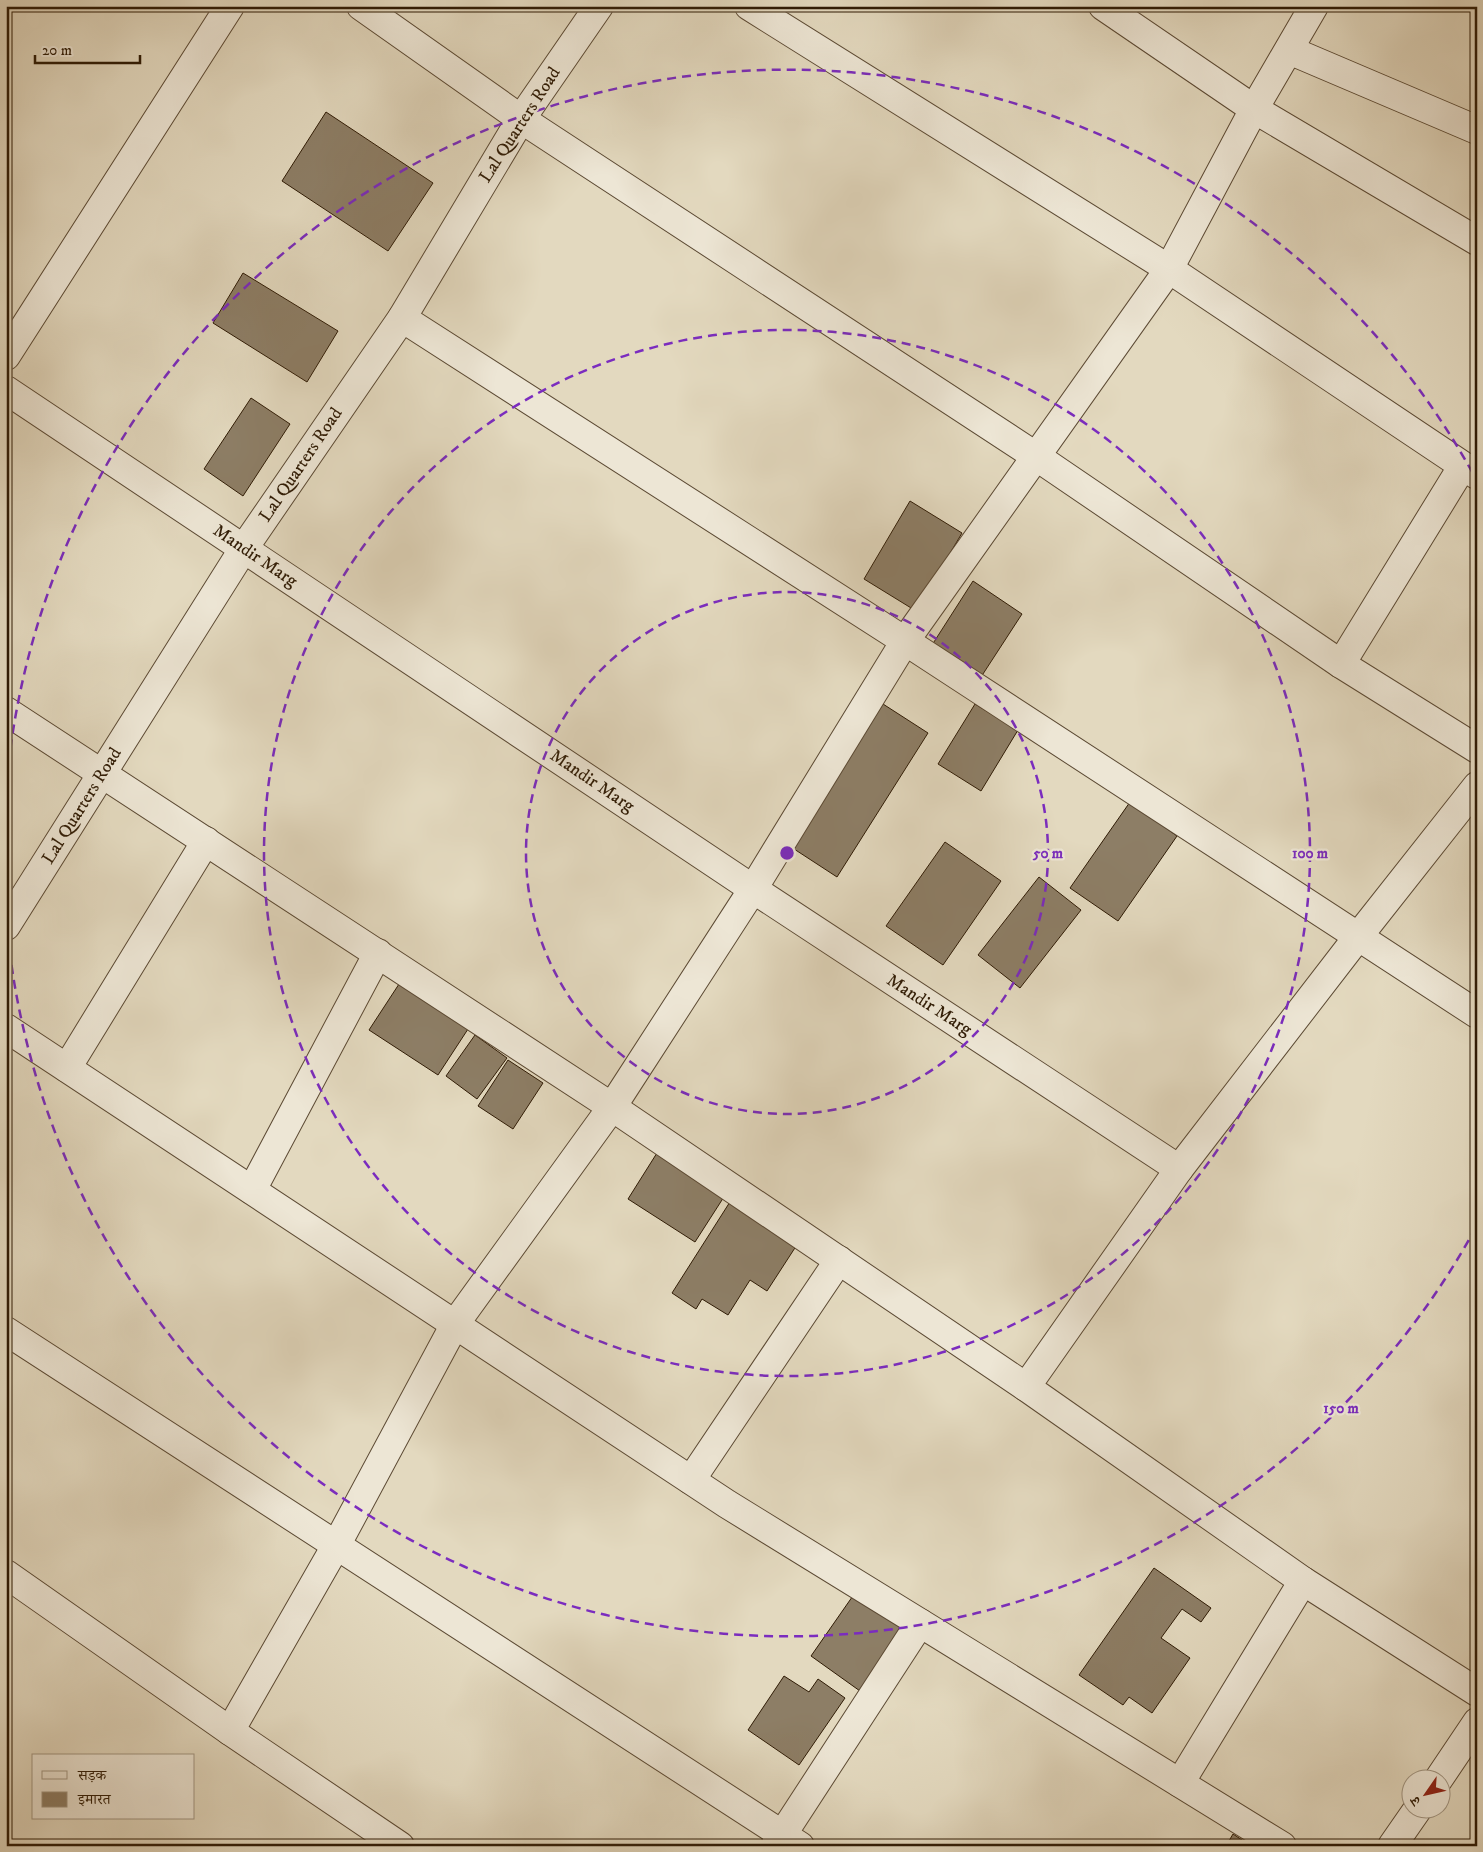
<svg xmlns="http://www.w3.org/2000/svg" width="1483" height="1852" viewBox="0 0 1483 1852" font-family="'IM FELL DW Pica','Noto Serif Devanagari',serif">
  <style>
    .building { fill: #8d7e66; stroke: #2f1b05 }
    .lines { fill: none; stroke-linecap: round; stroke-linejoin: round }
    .minor-casing { stroke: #5c4a34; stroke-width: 30 }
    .minor { stroke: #ede6d5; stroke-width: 28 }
    .ring { fill: none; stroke: #7b2cbf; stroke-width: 2.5; stroke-dasharray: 9 6 }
    .labels { text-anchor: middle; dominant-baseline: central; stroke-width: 4.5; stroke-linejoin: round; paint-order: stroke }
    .street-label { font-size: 18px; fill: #2f1b05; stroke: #ede6d5 }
    .centre { fill: #7b2cbf; stroke: #ede6d5; stroke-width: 2.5 }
    .ring-label { font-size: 15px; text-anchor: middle; font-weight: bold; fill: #7b2cbf; stroke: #ede6d5; stroke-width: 4.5; stroke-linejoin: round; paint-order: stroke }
  </style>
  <rect width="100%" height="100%" fill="#e3d9bf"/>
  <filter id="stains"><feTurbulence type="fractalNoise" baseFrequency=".004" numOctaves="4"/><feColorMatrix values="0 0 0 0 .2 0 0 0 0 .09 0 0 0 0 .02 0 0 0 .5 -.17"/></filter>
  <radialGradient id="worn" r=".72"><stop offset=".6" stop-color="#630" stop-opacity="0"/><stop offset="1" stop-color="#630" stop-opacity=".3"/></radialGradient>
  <!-- building -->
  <g class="building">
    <path d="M1462,6H1477V13Z"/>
    <path d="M326,112L433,183L388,251L282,181Z"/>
    <path d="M243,273L338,331L307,382L213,323Z"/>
    <path d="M251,398L290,424L243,496L204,469Z"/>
    <path d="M910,501L962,533L916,611L864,579Z"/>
    <path d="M973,581L1022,614L981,677L932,645Z"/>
    <path d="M883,704L928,733L837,877L791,847Z"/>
    <path d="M975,704L1018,730L981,791L938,764Z"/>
    <path d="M1130,802L1177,836L1118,921L1070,888Z"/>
    <path d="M945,842L1001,881L943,965L886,926Z"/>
    <path d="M1039,877L1081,910L1020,988L978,955Z"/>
    <path d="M401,981L470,1026L438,1075L369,1030Z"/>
    <path d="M475,1035L507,1058L477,1099L446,1076Z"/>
    <path d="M508,1060L543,1083L513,1129L478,1106Z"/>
    <path d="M662,1145L729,1189L695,1242L628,1199Z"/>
    <path d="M735,1194L802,1237L767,1291L750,1280L728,1315L702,1299L696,1309L672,1293Z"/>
    <path d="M1154,1568L1211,1608L1201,1622L1182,1609L1161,1638L1190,1658L1152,1713L1129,1697L1123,1705L1079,1675Z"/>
    <path d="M857,1590L906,1626L860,1691L811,1656Z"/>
    <path d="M784,1676L809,1692L818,1679L845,1698L799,1765L748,1730Z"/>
    <path d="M1233,1834L1251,1846H1226Z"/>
  </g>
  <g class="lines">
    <defs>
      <g id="minor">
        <path d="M361,6L521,119L1037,457L1341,664L1477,749"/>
        <path d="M749,6L1169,269L1477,475"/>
        <path d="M1103,6L1254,109L1477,241"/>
        <path d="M1289,50L1477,130"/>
        <path d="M402,318L905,641L1477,1014"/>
        <path d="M6,356L230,6"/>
        <path d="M6,390L753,889L1179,1169"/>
        <path d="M1341,664L1462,467"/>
        <path d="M6,711L612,1107L1026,1387L1303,1581L1477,1692"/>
        <path d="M6,926L244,548L402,318L521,119L599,6"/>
        <path d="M6,1028L727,1504L1282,1846"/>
        <path d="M67,1068L206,841"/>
        <path d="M252,1190L378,953"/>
        <path d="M6,1331L800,1846"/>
        <path d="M1026,1387L1179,1169L1357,938L1477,786"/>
        <path d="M691,1480L839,1260"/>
        <path d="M6,1574L230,1731L400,1846"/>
        <path d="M230,1731L337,1544L455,1324L612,1107L753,889L905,641L1169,269L1254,109L1314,6"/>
        <path d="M1438,1780L1477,1722"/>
        <path d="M1180,1783L1303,1581"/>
        <path d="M775,1846L920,1623"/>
        <path d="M1392,1846L1417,1810"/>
      </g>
    </defs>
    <!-- minor casing -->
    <use href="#minor" class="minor-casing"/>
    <!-- minor -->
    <use href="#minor" class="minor"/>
  </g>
  <!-- distance rings -->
  <g class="ring">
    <circle cx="787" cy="853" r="261"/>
    <circle cx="787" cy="853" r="523"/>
    <path d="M1476 1227A784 784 0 0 1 7 928M7 778A784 784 0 0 1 1476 479"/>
  </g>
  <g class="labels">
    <!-- street labels -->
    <g class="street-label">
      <text transform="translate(520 125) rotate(-57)">Lal Quarters Road</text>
      <text transform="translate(301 465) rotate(-56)">Lal Quarters Road</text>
      <text transform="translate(255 556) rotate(34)">Mandir Marg</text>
      <text transform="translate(592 781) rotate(34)">Mandir Marg</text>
      <text transform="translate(82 806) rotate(-58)">Lal Quarters Road</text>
      <text transform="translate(929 1005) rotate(33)">Mandir Marg</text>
    </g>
  </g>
  <circle cx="787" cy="853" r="8" class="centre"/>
  <g class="ring-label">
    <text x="1048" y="858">50 m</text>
    <text x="1310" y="858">100 m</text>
    <text x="1341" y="1413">150 m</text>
  </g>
  <!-- margin -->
  <rect width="1483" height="1852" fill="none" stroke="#e3d9bf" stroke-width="25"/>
  <rect x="8" y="8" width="1468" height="1837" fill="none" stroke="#2f1b05" stroke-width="2.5"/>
  <rect x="12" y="12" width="1458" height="1827" fill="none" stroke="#2f1b05"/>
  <!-- legend -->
  <rect x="32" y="1754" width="162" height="65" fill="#ede6d5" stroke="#a19582"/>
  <rect x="42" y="1771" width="25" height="8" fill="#ede6d5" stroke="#a19582"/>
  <text x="78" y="1780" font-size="15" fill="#2f1b05">सड़क</text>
  <rect x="42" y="1792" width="25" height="15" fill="#8d7e66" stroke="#a19582"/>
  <text x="78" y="1804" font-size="15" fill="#2f1b05">इमारत</text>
  <!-- north arrow -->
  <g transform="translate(1426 1794) rotate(236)"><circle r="24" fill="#ede6d5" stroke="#a19582"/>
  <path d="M0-4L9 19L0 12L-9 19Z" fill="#8f2418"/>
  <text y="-8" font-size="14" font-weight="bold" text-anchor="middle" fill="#2f1b05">उ</text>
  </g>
  <!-- scale -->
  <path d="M35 55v8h105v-8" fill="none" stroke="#2f1b05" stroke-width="2.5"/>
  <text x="42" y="55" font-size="15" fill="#2f1b05" stroke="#ede6d5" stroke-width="4" paint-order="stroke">20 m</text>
  <rect width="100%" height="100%" filter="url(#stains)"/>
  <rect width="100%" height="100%" fill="url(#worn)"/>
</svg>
